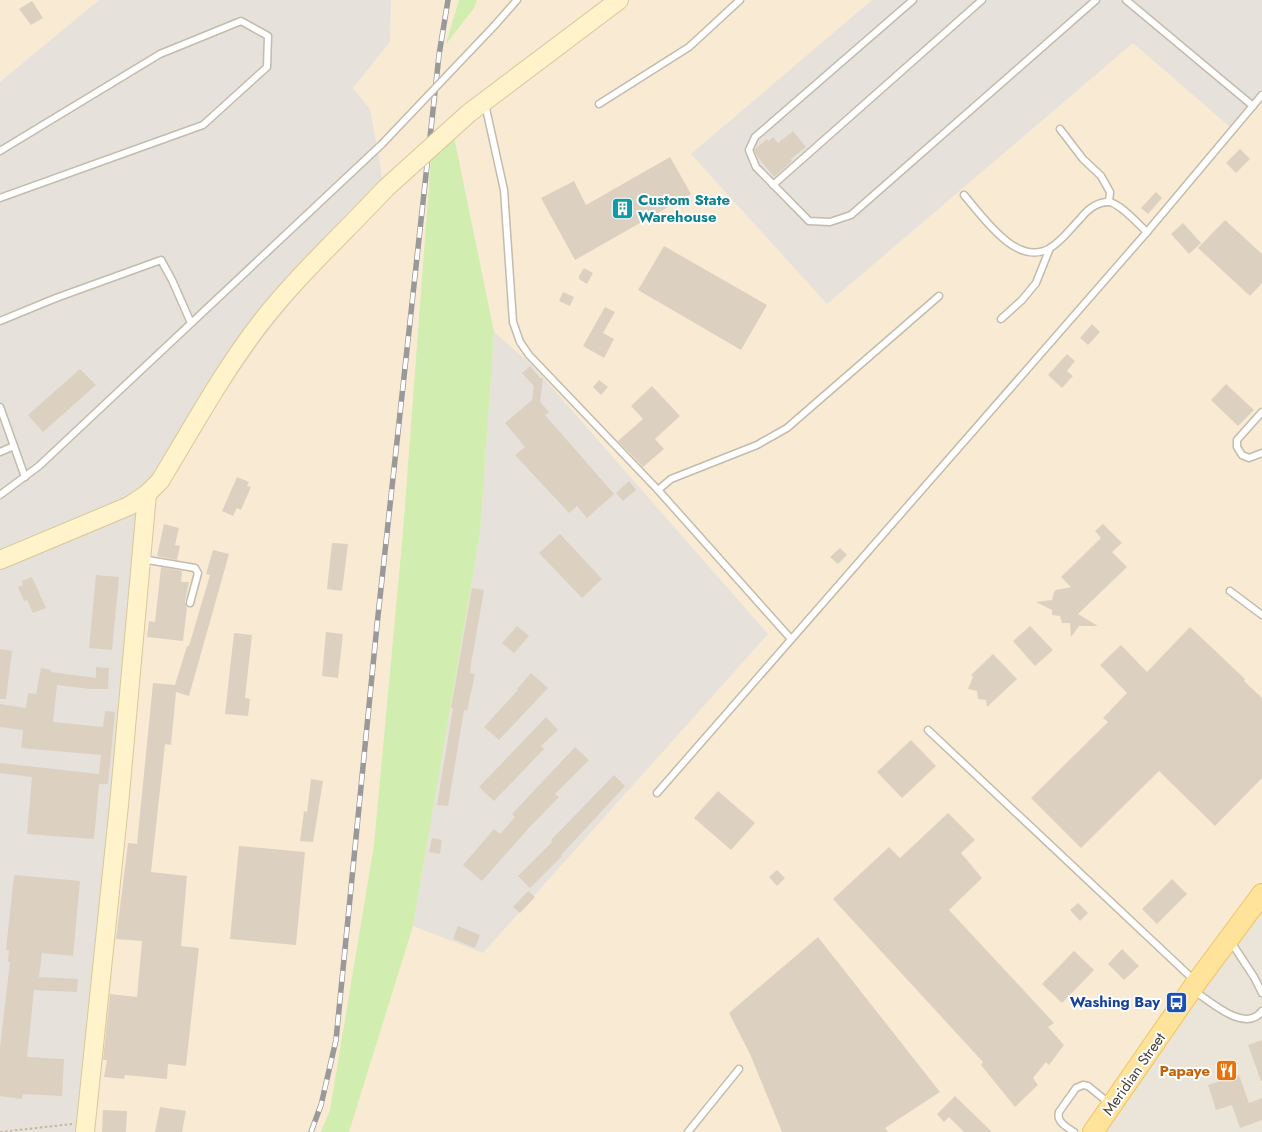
<svg xmlns="http://www.w3.org/2000/svg" width="1262" height="1132" viewBox="0 0 1262 1132" font-family="Jost,sans-serif">
  <style>
    .residential { fill: #eae5d8 }
    .commercial { fill: #f9ead4 }
    .industrial { fill: #e6e1db }
    .green { fill: #d1edb0 }
    .building { fill: #dcd1c1 }
    .lines { fill: none; stroke-linecap: round; stroke-linejoin: round }
    .lane-casing { stroke: #c3bbab; stroke-width: 9 }
    .secondary-casing { stroke: #dac797; stroke-width: 20 }
    .primary-casing { stroke: #eec460; stroke-width: 22 }
    .path { stroke: #c6b79b; stroke-width: 2; stroke-dasharray: 2.5 2.5; stroke-linecap: butt }
    .lane { stroke: #fff; stroke-width: 6 }
    .secondary { stroke: #fff3cb; stroke-width: 18 }
    .primary { stroke: #ffe39a; stroke-width: 20 }
    .rail-casing { stroke: #999; stroke-width: 5.5 }
    .rail { stroke: #fff; stroke-width: 4; stroke-dasharray: 11; stroke-linecap: butt }
    .lane-bridge-casing { stroke: #c3bbab; stroke-width: 9; stroke-linecap: butt }
    .secondary-bridge-casing { stroke: #dac797; stroke-width: 20; stroke-linecap: butt }
    .lane-bridge { stroke: #fff; stroke-width: 6 }
    .secondary-bridge { stroke: #fff3cb; stroke-width: 18 }
    .labels { text-anchor: middle; dominant-baseline: central; stroke-width: 4; stroke-linejoin: round; paint-order: stroke }
    .culture-label { font-size: 15px; font-weight: bold; fill: #0d838f; stroke: #fff; text-anchor: start }
    .transit-label { font-size: 15px; font-weight: bold; fill: #164399; stroke: #fff; text-anchor: end }
    .food-label { font-size: 15px; font-weight: bold; fill: #c56008; stroke: #fff; text-anchor: end }
    .street-label { font-size: 15px; fill: #4b4337; stroke: #fff }
  </style>
  <rect width="100%" height="100%" fill="#f6f2ea"/>
  <!-- residential -->
  <path class="residential" d="M1262,901V1132H1096Z"/>
  <!-- commercial -->
  <g class="commercial">
    <path d="M0,0H99L0,82Z"/>
    <path d="M391,0H1262V901L1096,1132H91L153,496L264,336L315,273L384,199L380,163L370,109L353,88L390,42Z"/>
  </g>
  <!-- industrial -->
  <g class="industrial">
    <path d="M99,0H391L390,42L353,88L370,109L380,163L384,198L315,273L264,336L153,496L91,1132H0V82Z"/>
    <path d="M872,0H1262V89L1230,127L1133,43L827,304L691,154Z"/>
    <path d="M494,332L533,366L768,634L483,953L413,926L480,533Z"/>
  </g>
  <!-- green -->
  <g class="green">
    <path d="M459,0H477L474,8L446,44Z"/>
    <path d="M454,137L494,332L480,533L413,926L349,1132H321L330,1110L374,845L403,532L431,159Z"/>
  </g>
  <!-- building -->
  <g class="building">
    <path d="M32,1L43,18L31,25L19,9Z"/>
    <path d="M793,131L806,147L791,159L792,161L774,177L757,156L754,150L767,139L769,141L773,137L778,143Z"/>
    <path d="M1240,149L1250,159L1236,173L1226,163Z"/>
    <path d="M670,157L691,194L575,260L541,198L574,181L586,205Z"/>
    <path d="M1156,192L1162,198L1148,214L1141,208Z"/>
    <path d="M1225,220L1262,254V283L1250,296L1198,248Z"/>
    <path d="M1183,223L1201,243L1189,254L1171,234Z"/>
    <path d="M664,246L767,305L741,350L638,290Z"/>
    <path d="M584,268L593,273L587,284L579,279V276Z"/>
    <path d="M563,292L574,297L570,306L559,301Z"/>
    <path d="M605,307L615,312L603,333L614,339L604,358L583,346Z"/>
    <path d="M1092,324L1100,332L1088,345L1080,338Z"/>
    <path d="M1067,354L1075,361L1067,371L1073,376L1062,388L1048,375Z"/>
    <path d="M530,366L540,378H543L540,402L549,412L545,415L614,494L587,518L577,506L569,513L515,455L525,447L505,423L532,400L534,386L522,373Z"/>
    <path d="M80,369L96,385L43,432L28,415Z"/>
    <path d="M599,380L608,387L601,395L593,387Z"/>
    <path d="M1226,384L1254,410L1238,426L1211,400Z"/>
    <path d="M652,386L680,416L655,439L664,449L643,467L618,441L643,419L631,406Z"/>
    <path d="M237,477L249,482L247,486L251,487L241,510L237,508L233,516L222,511Z"/>
    <path d="M629,481L636,490L623,501L616,493Z"/>
    <path d="M164,524L179,528L175,545L180,546L177,560L157,556Z"/>
    <path d="M1103,524L1122,543L1112,552L1127,567L1078,614L1098,626H1079L1071,637L1070,623H1062L1060,616L1052,615V610L1036,602L1052,600L1054,592L1056,590L1071,587L1061,577L1101,538L1095,531Z"/>
    <path d="M560,534L602,579L582,598L539,553Z"/>
    <path d="M332,543L348,544L342,591L327,589Z"/>
    <path d="M840,548L847,555L838,564L830,557Z"/>
    <path d="M213,550L229,554L189,696L176,692L171,745L165,744L151,872L187,876L181,946L199,948L186,1066L168,1064L167,1079L125,1075L124,1079L104,1077L107,1060H103L110,994L137,997L142,941L116,939L128,843L137,844L153,683L175,685L187,646H189L210,575L206,574Z"/>
    <path d="M161,567L182,571L181,582H189L185,602L187,607L183,641L147,637L149,621L155,622Z"/>
    <path d="M96,575L119,577L112,650L89,648Z"/>
    <path d="M32,577L46,608L33,613L27,600L24,601L18,587L23,585L22,581Z"/>
    <path d="M472,588L484,590L471,664L470,673L475,674L467,711L464,710L448,806L437,805L453,708H451Z"/>
    <path d="M517,626L529,636L514,653L502,643Z"/>
    <path d="M1030,626L1053,650L1035,666L1013,641Z"/>
    <path d="M1190,627L1245,679L1244,681L1262,698V778L1215,826L1159,771L1081,848L1031,798L1108,722L1103,718L1127,693L1100,665L1121,645L1147,672Z"/>
    <path d="M326,632L343,634L338,678L322,676Z"/>
    <path d="M234,633L252,635L245,698L250,699L248,716L225,714Z"/>
    <path d="M0,649L12,651L6,699H0Z"/>
    <path d="M993,654L1017,679L987,707L986,700L978,699L977,691L968,689L973,677L971,675Z"/>
    <path d="M96,667L109,668L108,689H91L57,685L53,722L103,727L105,711L115,712L108,784H99L94,839L27,834L32,777L0,773V763L99,774L101,755L21,748L23,730L0,727V704L26,708L28,693L36,694L41,668L51,670V672L96,678Z"/>
    <path d="M531,673L548,688L499,740L484,727L518,690L517,689Z"/>
    <path d="M546,717L558,730L541,746L544,749L494,801L479,787Z"/>
    <path d="M911,740L936,766L902,798L877,772Z"/>
    <path d="M575,747L589,760L555,794L559,797L528,829L482,881L463,865L494,829L500,834L515,817L512,814Z"/>
    <path d="M614,775L625,786L561,855L562,856L530,888L518,876L552,842L551,840Z"/>
    <path d="M311,779L323,781L313,842L300,841L304,811L307,812Z"/>
    <path d="M718,791L755,823L731,850L694,818Z"/>
    <path d="M948,813L975,840L961,853L982,878L949,910L1054,1023L1048,1027L1064,1045L1049,1065L1046,1062L1033,1078L1038,1085L1015,1107L981,1065L983,1062L833,899L889,847L900,858Z"/>
    <path d="M432,838L442,840L440,854L429,852Z"/>
    <path d="M239,846L305,852L296,945L230,939Z"/>
    <path d="M777,870L785,878L777,886L769,877Z"/>
    <path d="M14,875L80,881L73,956L42,953L39,977L78,979L77,992L34,990L27,1057L64,1059L62,1096L23,1094L22,1099L0,1096V1048L10,962H8L9,950H6Z"/>
    <path d="M1172,879L1187,894L1157,924L1142,909Z"/>
    <path d="M528,891L535,897L520,913L513,907Z"/>
    <path d="M1078,903L1088,913L1080,921L1070,910Z"/>
    <path d="M458,926L480,935L475,948L453,939Z"/>
    <path d="M818,937L940,1092L885,1128L888,1132H782L750,1054L729,1013Z"/>
    <path d="M1122,949L1139,966L1124,980L1108,964Z"/>
    <path d="M1074,951L1094,970L1062,1003L1042,984Z"/>
    <path d="M1262,1040V1081H1261L1248,1045Z"/>
    <path d="M1239,1075L1249,1103L1262,1098V1120L1240,1128L1232,1105L1216,1110L1208,1085Z"/>
    <path d="M955,1096L992,1132H964L949,1117L944,1122L937,1114Z"/>
    <path d="M160,1107L186,1111L182,1132H155Z"/>
    <path d="M103,1110L127,1111L126,1132H102Z"/>
  </g>
  <g class="lines">
    <defs>
      <g id="lane">
        <path d="M913,0L755,137L749,150L756,167L809,221L830,222L851,215L1096,0"/>
        <path d="M1126,0L1253,106"/>
        <path d="M495,25L517,0"/>
        <path d="M485,104L504,190L513,322L520,342L529,355L658,490L791,639"/>
        <path d="M599,104L689,47L740,0"/>
        <path d="M1060,129L1083,159L1101,176L1110,192L1109,202"/>
        <path d="M0,151L160,54L241,21L268,36L267,67L203,125L0,198"/>
        <path d="M773,185L982,0"/>
        <path d="M964,195C983,217 1017,268 1050,248C1061,242 1071,228 1080,219C1087,210 1096,202 1108,202C1119,202 1139,225 1147,232"/>
        <path d="M1001,319L1022,300L1036,283L1050,248"/>
        <path d="M0,321L56,298L161,260L172,280L191,323"/>
        <path d="M0,407L25,477"/>
        <path d="M1262,412L1237,440V447L1242,455L1249,458L1262,453"/>
        <path d="M0,452L14,446"/>
        <path d="M658,490L671,479L757,445L787,428L939,296"/>
        <path d="M0,495L39,466L382,144"/>
        <path d="M142,559L195,568L198,573L190,603"/>
        <path d="M1230,591L1262,615"/>
        <path d="M928,730L1194,980"/>
        <path d="M657,793L1147,232L1262,95"/>
        <path d="M1231,942L1254,977L1262,993"/>
        <path d="M1193,990C1210,1001 1245,1034 1262,1011"/>
        <path d="M688,1132L739,1069"/>
        <path d="M1074,1132C1067,1127 1056,1122 1059,1112L1076,1088L1083,1085L1088,1086L1109,1103"/>
      </g>
      <g id="secondary">
        <path d="M469,113L619,0"/>
        <path d="M0,560L129,506L147,494L160,481C193,427 223,371 262,321C299,274 345,232 386,188"/>
        <path d="M85,1132L119,805L147,494"/>
      </g>
      <path id="primary" d="M1093,1132L1196,983L1262,894"/>
    </defs>
    <!-- lane casing -->
    <use href="#lane" class="lane-casing"/>
    <!-- secondary casing -->
    <use href="#secondary" class="secondary-casing"/>
    <!-- primary casing -->
    <use href="#primary" class="primary-casing"/>
    <!-- path -->
    <path class="path" d="M0,1132L72,1124"/>
    <!-- lane -->
    <use href="#lane" class="lane"/>
    <!-- secondary -->
    <use href="#secondary" class="secondary"/>
    <!-- primary -->
    <use href="#primary" class="primary"/>
    <defs>
      <path id="rail" d="M311,1132L321,1105L336,1040L377,625L439,55L448,0"/>
    </defs>
    <!-- rail casing -->
    <use href="#rail" class="rail-casing"/>
    <!-- rail -->
    <use href="#rail" class="rail"/>
    <defs>
      <path id="lane-bridge" d="M382,144L495,25"/>
      <path id="secondary-bridge" d="M386,188L469,113"/>
    </defs>
    <!-- lane-bridge casing -->
    <use href="#lane-bridge" class="lane-bridge-casing"/>
    <!-- secondary-bridge casing -->
    <use href="#secondary-bridge" class="secondary-bridge-casing"/>
    <!-- lane-bridge -->
    <use href="#lane-bridge" class="lane-bridge"/>
    <!-- secondary-bridge -->
    <use href="#secondary-bridge" class="secondary-bridge"/>
  </g>
  <!-- icons -->
  <defs>
    <symbol id="building-square" viewBox="-11 -11 22 22"><rect x="-9" y="-9" width="18" height="18" rx="4" fill="#0f9aa8" stroke="#fff"/><path d="M-4-6H4V6H1V3H-1V6H-4ZM-2.5-4.3h1.7v1.8h-1.7ZM.8-4.3h1.7v1.8H.8ZM-2.5-1h1.7V.8h-1.7ZM.8-1h1.7V.8H.8Z" fill="#fff"/></symbol>
    <symbol id="bus-square" viewBox="-11 -11 22 22"><rect x="-9" y="-9" width="18" height="18" rx="4" fill="#1a4fb4" stroke="#fff"/><path d="M-5-6H5V4H4V6H2V4H-2V6H-4V4H-5ZM-3.5-4V0h7V-4ZM-3.5 1.2v1.5H-2V1.2ZM2 1.2v1.5H3.5V1.2Z" fill="#fff"/></symbol>
    <symbol id="restaurant-square" viewBox="-11 -11 22 22"><rect x="-9" y="-9" width="18" height="18" rx="4" fill="#e8710a" stroke="#fff"/><path d="M-5-6h1v4h1v-4h1v4h1v-4h1v5L-1.5 .5V6h-2V.5L-5-1ZM5-6V6H3V1.5H1.5Q1.5-4 5-6Z" fill="#fff"/></symbol>
  </defs>
  <g fill-rule="evenodd">
    <use href="#building-square" x="610" y="196" width="25" height="25"/>
    <use href="#bus-square" x="1164" y="990" width="25" height="25"/>
    <use href="#restaurant-square" x="1214" y="1058" width="25" height="25"/>
  </g>
  <g class="labels">
    <!-- culture labels -->
    <g class="culture-label">
      <text x="638" y="200">Custom State<tspan x="638" dy="17">Warehouse</tspan></text>
    </g>
    <!-- transit labels -->
    <g class="transit-label">
      <text x="1160" y="1002">Washing Bay</text>
    </g>
    <!-- food labels -->
    <g class="food-label">
      <text x="1210" y="1071">Papaye</text>
    </g>
    <!-- street labels -->
    <g class="street-label">
      <text transform="translate(1134 1074) rotate(-55)">Meridian Street</text>
    </g>
  </g>
</svg>
